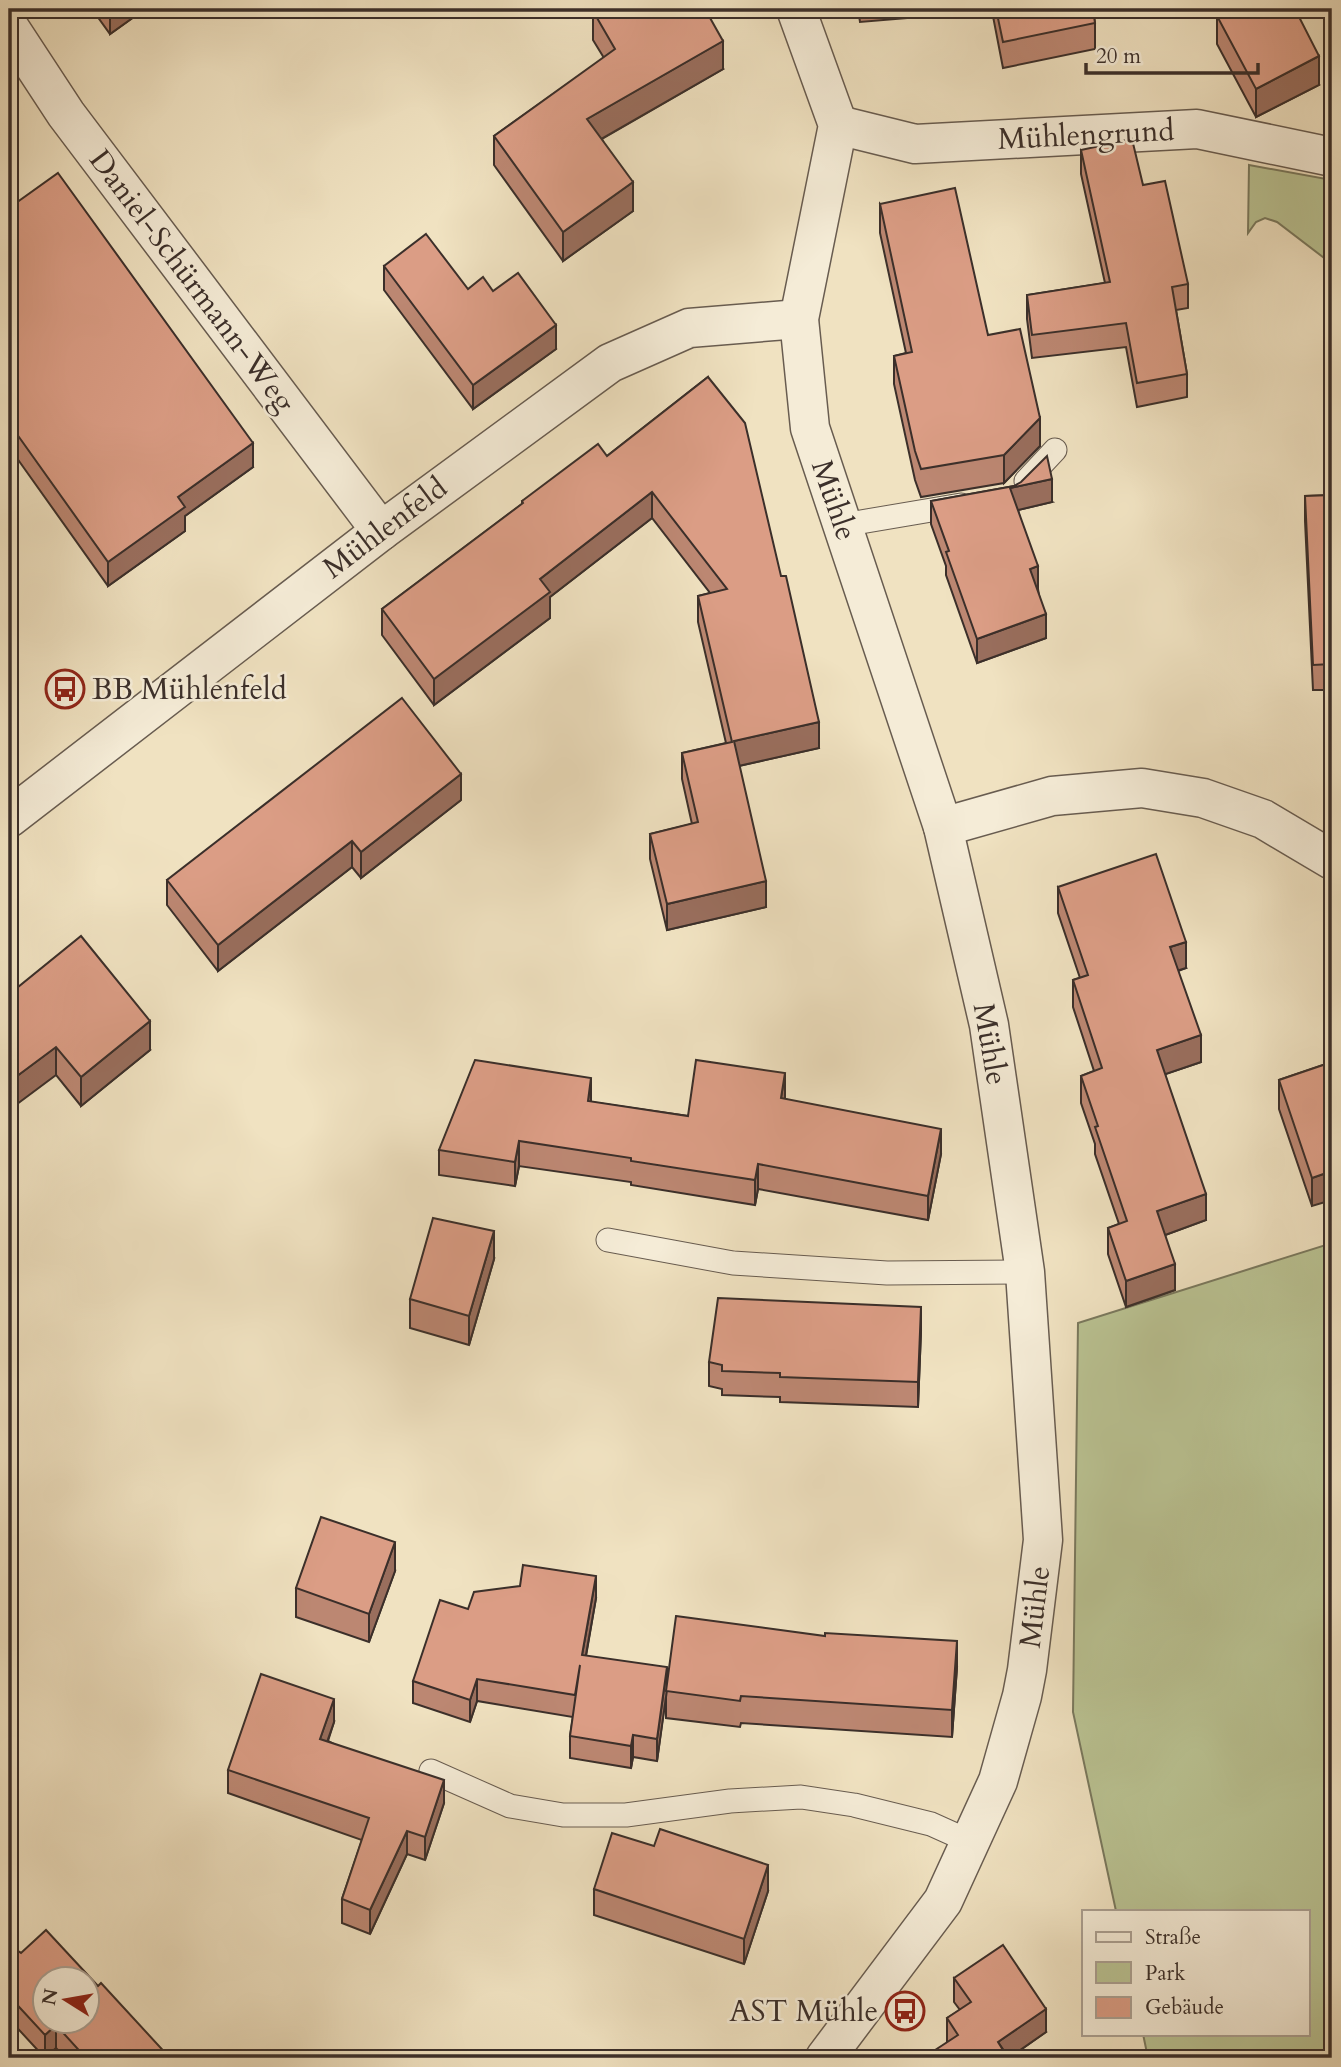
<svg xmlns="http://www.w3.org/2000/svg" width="1341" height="2067" viewBox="0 0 1341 2067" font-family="Cardo,serif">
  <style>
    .green { fill: #bac393; stroke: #7a795e; stroke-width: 2 }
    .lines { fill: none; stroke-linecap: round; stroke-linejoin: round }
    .service-casing { stroke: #685c50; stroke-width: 25 }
    .minor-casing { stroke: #685c50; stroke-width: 41 }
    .service { stroke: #f5ecd7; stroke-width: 23 }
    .minor { stroke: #f5ecd7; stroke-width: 38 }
    .wall { fill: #bc8772; stroke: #3b2f2a; stroke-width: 2 }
    .shaded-wall { fill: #996e5d; stroke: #3b2f2a; stroke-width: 2 }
    .building { fill: #db9d85; stroke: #3b2f2a; stroke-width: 2; fill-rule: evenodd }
    .labels { text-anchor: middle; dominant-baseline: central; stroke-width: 5; stroke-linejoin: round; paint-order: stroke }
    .street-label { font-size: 30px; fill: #3b2f2a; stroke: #f5ecd7 }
    .poi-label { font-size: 30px; fill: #3b2f2a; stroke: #f5ecd7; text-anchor: start }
  </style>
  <rect width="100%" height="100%" fill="#f0e2c1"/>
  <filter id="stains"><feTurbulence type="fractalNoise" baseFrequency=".00286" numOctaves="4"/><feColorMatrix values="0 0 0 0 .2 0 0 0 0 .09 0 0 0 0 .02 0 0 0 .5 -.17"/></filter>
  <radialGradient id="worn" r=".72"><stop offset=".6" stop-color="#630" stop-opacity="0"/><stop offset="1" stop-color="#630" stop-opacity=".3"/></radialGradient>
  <!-- green -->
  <g class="green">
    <path d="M1249,165L1332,180V264L1277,222L1265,218L1256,222L1248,233Z"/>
    <path d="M1332,1243V2058H1148L1143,2034H1308V1911H1116L1073,1712L1078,1323Z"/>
  </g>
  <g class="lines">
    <defs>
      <g id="service">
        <path d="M1026,481L1055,450"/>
        <path d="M843,525L961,505"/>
        <path d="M608,1240L733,1263L887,1273L1025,1272"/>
        <path d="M431,1771L510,1806L563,1815H626L730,1801L801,1797L854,1805L931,1824L971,1842"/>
      </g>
      <g id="minor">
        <path d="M796,9L838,125L799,319L810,428L943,827L989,1025L1025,1272L1043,1540L1027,1670L1022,1696L998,1781L943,1901L825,2058"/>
        <path d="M9,27L66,114L381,531"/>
        <path d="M838,125L915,144L1197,129L1332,157"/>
        <path d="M9,818L381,531L610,363L689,328L799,319"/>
        <path d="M943,827L1052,796L1142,788L1203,798L1263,819L1332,860"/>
      </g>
    </defs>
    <!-- service casing -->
    <use href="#service" class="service-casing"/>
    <!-- minor casing -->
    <use href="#minor" class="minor-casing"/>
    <!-- service -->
    <use href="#service" class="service"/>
    <!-- minor -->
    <use href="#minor" class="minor"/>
  </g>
  <!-- wall -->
  <g class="wall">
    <path d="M92,9H145L110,34Z"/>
    <path d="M858,9H1093L1095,23V49L1003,68L992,11L860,22Z"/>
    <path d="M593,11L723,69L602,139L633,211L563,261L494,165V136L604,58L593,40Z"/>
    <path d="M1217,16L1319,85L1256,117L1217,44Z"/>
    <path d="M1081,150L1143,185L1188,284V308L1176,310L1187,374V397L1137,407L1126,347L1032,358L1027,319V295L1105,283L1081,174Z"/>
    <path d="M880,204L988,335L1040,446L1004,483L921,497L915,480L894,384V356L906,353L880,233Z"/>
    <path d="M9,208L253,467L185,516V531L108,586L9,447Z"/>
    <path d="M384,266L468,289L493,291L556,349L473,409L384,290Z"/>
    <path d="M708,377L819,748L739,766L766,907L667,930L650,859V834L692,824L682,779V753L726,743L698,622V596L710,593L652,518L550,597V618L434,705L382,635V609L522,504V501L607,456Z"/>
    <path d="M1014,486L1052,502L1018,510L1038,589L1046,638L977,663L946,575V566L931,524V501Z"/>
    <path d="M1332,495V690H1313L1305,521V496Z"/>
    <path d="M461,800L361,878L352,867L218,971L167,905V880Z"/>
    <path d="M1058,887L1186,968L1178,971L1201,1062L1165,1074L1206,1220L1165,1235L1175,1290L1126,1307L1108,1254V1228L1119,1224L1095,1154V1144L1081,1103V1076L1094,1071L1073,1007V980L1080,978L1058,913Z"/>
    <path d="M12,992L150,1050L81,1106L56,1075L12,998Z"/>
    <path d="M1332,1062L1312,1206L1279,1109V1080Z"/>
    <path d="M785,1099L941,1154L928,1220L758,1189L755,1205L631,1185V1182L519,1166L515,1186L439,1175V1150L591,1102L688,1116Z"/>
    <path d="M494,1259L469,1345L410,1328V1299Z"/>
    <path d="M921,1331L918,1407L780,1402V1397L722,1395V1389L709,1386V1362Z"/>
    <path d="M395,1571L369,1642L296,1617V1588Z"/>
    <path d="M596,1598L586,1656L667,1686L957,1667L952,1737L741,1723L740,1727L666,1718V1694L657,1761L633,1757L631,1768L570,1758V1736L573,1717L477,1701L470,1722L413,1703V1681L468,1609Z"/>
    <path d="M334,1722L328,1741L444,1803L425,1860L407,1854L370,1934L342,1923V1899L362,1840L228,1793V1770Z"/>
    <path d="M594,1889L768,1891L744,1964L594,1915Z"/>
    <path d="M9,1945L21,1953L98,1986L170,2058H65L56,2048L45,2058L9,2019Z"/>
    <path d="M954,1978L1046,2032L1009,2058L947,2042V2018L960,2010L954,2002Z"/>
  </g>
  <!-- shaded-wall -->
  <g class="shaded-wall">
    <path d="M110,9H145L110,34Z"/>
    <path d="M723,41V69L587,147V119Z"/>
    <path d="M1319,56V85L1256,117V89Z"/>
    <path d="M633,182V211L563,261V232Z"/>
    <path d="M556,325V349L473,409V385Z"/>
    <path d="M1040,418V446L1004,483V455Z"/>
    <path d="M253,443V467L185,516V531L108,586V562L178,497Z"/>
    <path d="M1052,479V502L1010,512V488Z"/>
    <path d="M652,492V518L550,597V618L434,705V679L540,579Z"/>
    <path d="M1038,566V589L1030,592V569Z"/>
    <path d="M1046,614V638L977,663V639Z"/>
    <path d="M819,722V748L734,767V741Z"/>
    <path d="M461,774V800L361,878V852Z"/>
    <path d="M352,841V867L218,971V945Z"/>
    <path d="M766,881V907L667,930V904Z"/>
    <path d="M1186,942V968L1170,973V947Z"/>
    <path d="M150,1021V1050L81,1106V1077Z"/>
    <path d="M1201,1035V1062L1157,1077V1050Z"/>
    <path d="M56,1047V1075L9,1110V1082Z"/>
    <path d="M785,1073V1098L781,1122V1098Z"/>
    <path d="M591,1078V1103L588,1101Z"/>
    <path d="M941,1129V1154L928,1220V1196Z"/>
    <path d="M519,1141V1166L515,1186V1162Z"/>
    <path d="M758,1164V1189L755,1205V1180Z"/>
    <path d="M1332,1171V1200L1312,1206V1178Z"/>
    <path d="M1206,1194V1220L1157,1238V1211Z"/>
    <path d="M494,1231V1259L469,1345V1316Z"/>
    <path d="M1175,1264V1290L1126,1307V1281Z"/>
    <path d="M921,1307V1331L918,1407V1382Z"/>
    <path d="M395,1542V1571L369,1642V1614Z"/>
    <path d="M596,1576V1598L582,1677V1655Z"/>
    <path d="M957,1641V1667L952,1737V1710Z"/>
    <path d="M667,1667V1690L657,1761V1739Z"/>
    <path d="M477,1679V1701L470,1722V1700Z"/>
    <path d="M334,1699V1722L320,1762V1739Z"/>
    <path d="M633,1735V1757L631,1768V1746Z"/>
    <path d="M444,1780V1803L425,1860V1837Z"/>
    <path d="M407,1831V1854L370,1934V1910Z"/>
    <path d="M768,1865V1891L744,1964V1939Z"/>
    <path d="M1046,2009V2032L1009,2058L998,2042Z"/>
    <path d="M56,2025V2048L45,2058V2035Z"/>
  </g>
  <!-- building -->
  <g class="building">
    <path d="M598,9H705L723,41L587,119L633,182L563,232L494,136L615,49L593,11Z"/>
    <path d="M996,9H1093L1095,23L1003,42Z"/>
    <path d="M1231,9H1295L1319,56L1256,89L1217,16Z"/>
    <path d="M1132,139L1143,185L1165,181L1188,284L1172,287L1187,374L1137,383L1126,323L1032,335L1027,295L1110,282L1081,150Z"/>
    <path d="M58,173L253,443L178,497L185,507L108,562L9,423V208Z"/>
    <path d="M955,188L988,335L1020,329L1040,418L1004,455L921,469L915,451L894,356L912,352L880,204Z"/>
    <path d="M426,234L468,289L483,277L493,291L518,273L556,325L473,385L384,266Z"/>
    <path d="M708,377L745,423L781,576H786L819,722L734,741L766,881L667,904L650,834L698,822L682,753L732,742L698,596L727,589L652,492L540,579L550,592L434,679L382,609L523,503L522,501L598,444L607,456Z"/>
    <path d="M1047,456L1052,479L1010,488L1038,566L1030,569L1046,614L977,639L946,552L949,551L931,501L1014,486L1021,482Z"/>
    <path d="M1332,495V664L1313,665L1305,496Z"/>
    <path d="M402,698L461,774L361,852L352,841L218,945L167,880Z"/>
    <path d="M1156,854L1186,942L1170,947L1201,1035L1157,1050L1206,1194L1157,1211L1175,1264L1126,1281L1108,1228L1127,1221L1095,1127L1098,1126L1081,1076L1102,1068L1073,980L1088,975L1058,887Z"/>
    <path d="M81,936L150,1021L81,1077L56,1047L9,1082V1001L15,996L12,992Z"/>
    <path d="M475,1060L591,1078L588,1101L688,1116L696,1060L785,1073L781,1098L941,1129L928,1196L758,1164L755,1180L631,1161V1158L519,1141L515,1162L439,1150Z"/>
    <path d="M1332,1062V1171L1312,1178L1279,1080Z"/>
    <path d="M433,1218L494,1231L469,1316L410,1299Z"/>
    <path d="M718,1298L921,1307L918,1382L780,1377V1373L722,1371V1365L709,1362Z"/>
    <path d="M321,1517L395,1542L369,1614L296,1588Z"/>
    <path d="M523,1565L596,1576L582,1655L667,1667L657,1739L633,1735L631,1746L570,1736L580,1665L575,1695L477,1679L470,1700L413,1681L440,1600L468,1609L474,1592L520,1586Z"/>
    <path d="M676,1616L825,1636V1633L957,1641L952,1710L741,1696L740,1701L666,1691Z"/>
    <path d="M261,1674L334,1699L320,1739L444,1780L425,1837L407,1831L370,1910L342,1899L369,1818L228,1770Z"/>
    <path d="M660,1829L768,1865L744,1939L594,1889L612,1833L654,1846Z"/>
    <path d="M46,1930L98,1986L101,1983L170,2058H86L56,2025L45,2035L9,1996V1945L21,1953ZM46,1979H88V2021H46Z"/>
    <path d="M1003,1945L1046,2009L998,2042L1008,2058H923L958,2035L947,2018L971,2002L954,1978Z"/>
  </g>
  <!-- icons -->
  <defs>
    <symbol id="bus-ring" viewBox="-11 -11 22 22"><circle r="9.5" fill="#f5ecd7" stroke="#8f2418" stroke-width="1.5"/><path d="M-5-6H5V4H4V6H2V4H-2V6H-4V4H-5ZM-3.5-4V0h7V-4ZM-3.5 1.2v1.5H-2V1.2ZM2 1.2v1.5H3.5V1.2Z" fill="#8f2418"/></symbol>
  </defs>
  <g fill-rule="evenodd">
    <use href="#bus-ring" x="43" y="667" width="44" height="44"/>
    <use href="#bus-ring" x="883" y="1989" width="44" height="44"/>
  </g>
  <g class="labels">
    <!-- street labels -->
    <g class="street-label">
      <text transform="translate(1086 135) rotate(-3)">Mühlengrund</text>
      <text transform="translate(192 281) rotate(53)">Daniel-Schürmann-Weg</text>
      <text transform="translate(834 500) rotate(71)">Mühle</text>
      <text transform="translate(385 528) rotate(-37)">Mühlenfeld</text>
      <text transform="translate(990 1044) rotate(80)">Mühle</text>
      <text transform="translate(1035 1607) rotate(-83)">Mühle</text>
    </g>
    <!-- poi labels -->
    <g class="poi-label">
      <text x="92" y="689">BB Mühlenfeld</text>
      <text x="878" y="2011" text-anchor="end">AST Mühle</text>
    </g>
  </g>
  <!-- margin -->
  <rect width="1341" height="2067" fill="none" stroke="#f0e2c1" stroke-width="35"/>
  <rect x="10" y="10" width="1320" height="2046" fill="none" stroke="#3b2f2a" stroke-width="3.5"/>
  <rect x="18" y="18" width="1306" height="2032" fill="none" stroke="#3b2f2a" stroke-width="2"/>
  <!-- legend -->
  <rect x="1082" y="1910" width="228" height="126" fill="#f5ecd7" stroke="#aba092" stroke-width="2"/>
  <rect x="1096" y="1932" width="35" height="10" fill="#f5ecd7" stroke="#aba092" stroke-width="2"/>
  <text x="1145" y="1944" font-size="21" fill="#3b2f2a">Straße</text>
  <rect x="1096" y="1962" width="35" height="21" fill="#bac393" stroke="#aba092" stroke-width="2"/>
  <text x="1145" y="1980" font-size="21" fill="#3b2f2a">Park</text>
  <rect x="1096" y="1997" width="35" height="21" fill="#db9d85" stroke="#aba092" stroke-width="2"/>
  <text x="1145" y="2014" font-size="21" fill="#3b2f2a">Gebäude</text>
  <!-- north arrow -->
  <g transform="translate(66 2000) rotate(281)"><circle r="33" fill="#f5ecd7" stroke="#aba092" stroke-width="2"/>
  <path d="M0-5L12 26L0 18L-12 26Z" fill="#8f2418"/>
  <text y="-10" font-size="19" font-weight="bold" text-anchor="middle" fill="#3b2f2a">N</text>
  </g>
  <!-- scale -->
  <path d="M1086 63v10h172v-10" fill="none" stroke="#3b2f2a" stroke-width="3.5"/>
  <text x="1096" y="63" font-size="21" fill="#3b2f2a" stroke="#f5ecd7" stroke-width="5" paint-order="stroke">20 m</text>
  <rect width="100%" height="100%" filter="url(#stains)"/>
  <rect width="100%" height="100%" fill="url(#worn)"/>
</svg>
